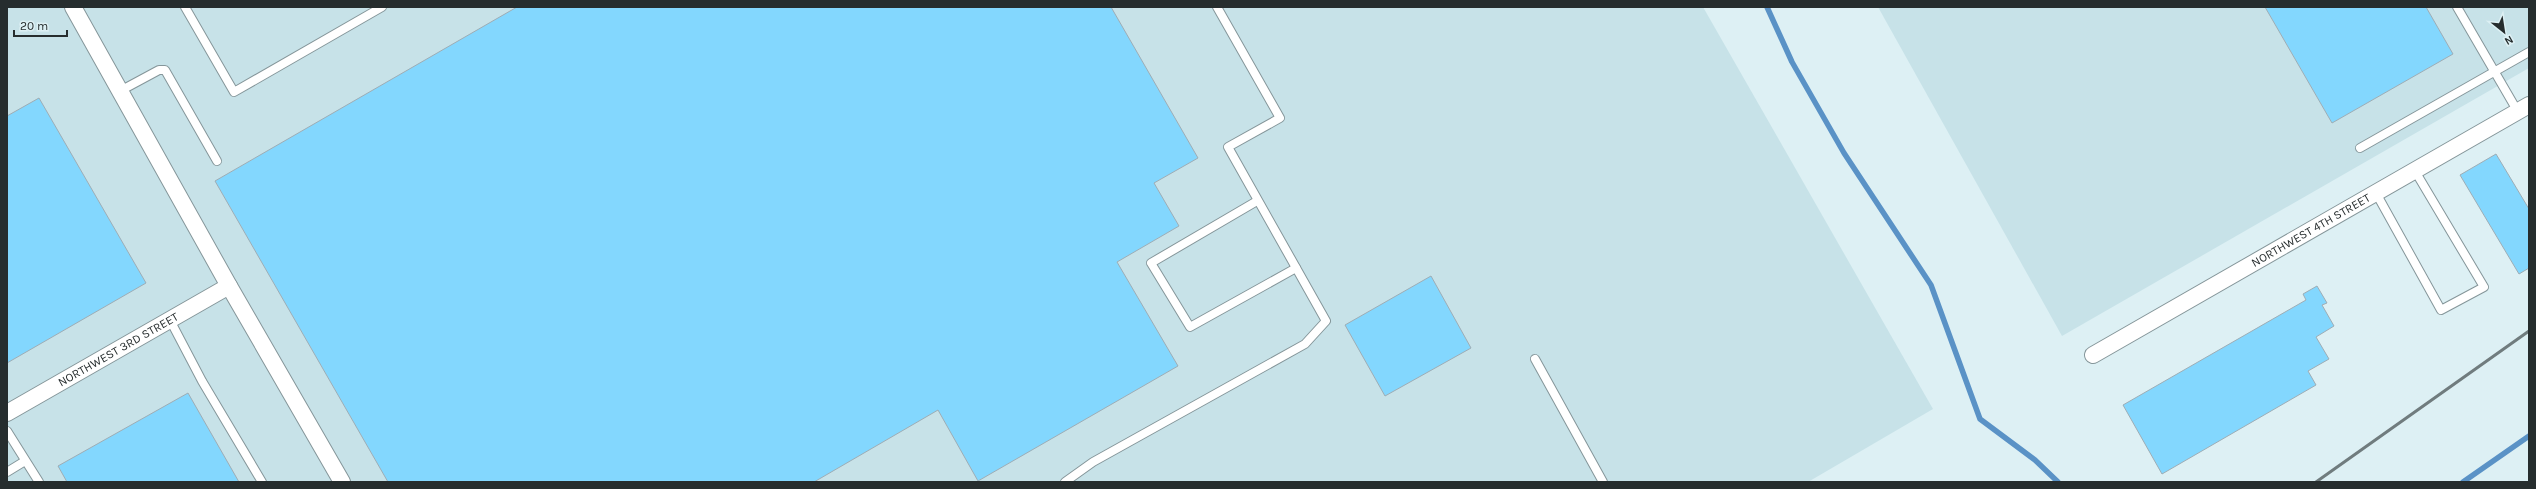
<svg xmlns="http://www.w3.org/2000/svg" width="2536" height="489" viewBox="0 0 2536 489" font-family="Karla,sans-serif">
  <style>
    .built { fill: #c7e2e8 }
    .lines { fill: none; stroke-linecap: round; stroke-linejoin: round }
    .stream { stroke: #5a92c6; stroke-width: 5.5 }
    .building { fill: #83d7fe; stroke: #9eadb5 }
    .lane-casing { stroke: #85969a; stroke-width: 10 }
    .street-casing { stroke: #85969a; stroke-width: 18 }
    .lane { stroke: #fff; stroke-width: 8 }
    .street { stroke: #fff; stroke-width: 16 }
    .rail { stroke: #707c7e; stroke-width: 3 }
    .labels { text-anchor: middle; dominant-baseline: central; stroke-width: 3.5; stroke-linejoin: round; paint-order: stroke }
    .street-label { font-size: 12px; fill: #262d2e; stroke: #ddf0f4 }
  </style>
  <rect width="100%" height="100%" fill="#ddf0f4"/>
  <!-- built -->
  <g class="built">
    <path d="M7,7H1703L1933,409L1808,482H7Z"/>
    <path d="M1878,7H2529V68L2062,336Z"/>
  </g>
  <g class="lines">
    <!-- stream -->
    <g class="stream">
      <path d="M1767,7L1792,62L1844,153L1931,285L1980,419L2035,460L2058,482"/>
      <path d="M2463,482L2529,436"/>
    </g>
  </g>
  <!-- building -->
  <g class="building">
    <path d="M517,7H1111L1198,158L1154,183L1179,226L1117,262L1178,366L978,481L938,410L814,482H388L215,181Z"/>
    <path d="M2265,7H2426L2453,54L2332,123Z"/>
    <path d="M39,98L146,283L7,363V116Z"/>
    <path d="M2496,154L2529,209V268L2519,274L2460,175Z"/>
    <path d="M1431,276L1471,348L1385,396L1345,325Z"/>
    <path d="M2317,286L2327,303L2322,305L2334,326L2316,337L2329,359L2308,371L2316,385L2162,474L2123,405L2306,300L2303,294Z"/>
    <path d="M188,393L239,482H67L58,466Z"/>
  </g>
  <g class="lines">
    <defs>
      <g id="lane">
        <path d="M185,7L234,92L382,7"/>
        <path d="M2457,7L2518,112"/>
        <path d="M120,91L159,70H165L217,161"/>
        <path d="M2360,148L2529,52"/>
        <path d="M2376,193L2441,310L2484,287L2415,171"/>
        <path d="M1257,201L1151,263L1190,327L1296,268"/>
        <path d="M170,320L202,381L262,482"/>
        <path d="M1535,359L1603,482"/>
        <path d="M7,431L39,482"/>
        <path d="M7,472L25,461"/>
        <path d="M1065,482L1093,462L1305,344L1326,321L1228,147L1280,118L1217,7"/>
      </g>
      <g id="street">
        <path d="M73,7L229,286L342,482"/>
        <path id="s1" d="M2093,355L2529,105"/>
        <path id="s2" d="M7,413L229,286"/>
      </g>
    </defs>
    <!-- lane casing -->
    <use href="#lane" class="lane-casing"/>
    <!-- street casing -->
    <use href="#street" class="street-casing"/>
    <!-- lane -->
    <use href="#lane" class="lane"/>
    <!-- street -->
    <use href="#street" class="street"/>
    <!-- rail -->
    <path class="rail" d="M2316,482L2529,331"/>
  </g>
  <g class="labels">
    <!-- street labels -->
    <g class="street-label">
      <text stroke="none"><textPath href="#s1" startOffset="251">NORTHWEST 4TH STREET</textPath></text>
      <text stroke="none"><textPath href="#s2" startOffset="128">NORTHWEST 3RD STREET</textPath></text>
    </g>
  </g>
  <!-- border -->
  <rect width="2536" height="489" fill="none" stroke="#262d2e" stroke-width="16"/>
  <!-- north arrow -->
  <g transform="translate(2504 32) rotate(150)" stroke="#ddf0f4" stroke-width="3" paint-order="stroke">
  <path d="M0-3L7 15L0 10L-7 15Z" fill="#262d2e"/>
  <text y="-6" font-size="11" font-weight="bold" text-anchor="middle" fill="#262d2e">N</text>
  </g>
  <!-- scale -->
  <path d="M14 30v6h53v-6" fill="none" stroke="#262d2e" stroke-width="2"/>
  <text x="20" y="30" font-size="12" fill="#262d2e" stroke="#ddf0f4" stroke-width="3" paint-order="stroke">20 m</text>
</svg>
